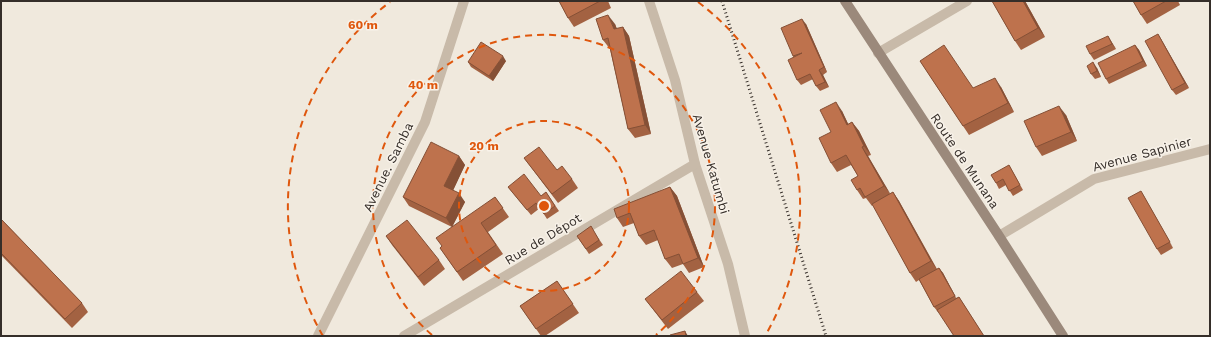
<svg xmlns="http://www.w3.org/2000/svg" width="1211" height="337" viewBox="0 0 1211 337" font-family="'Work Sans',sans-serif">
  <style>
    .lines { fill: none; stroke-linecap: round; stroke-linejoin: round }
    .minor { stroke: #c8baa9; stroke-width: 10 }
    .tertiary { stroke: #c8baa9; stroke-width: 10 }
    .secondary { stroke: #9b897b; stroke-width: 10 }
    .rail { stroke: #352e29; stroke-width: 3; stroke-dasharray: 1 3; stroke-linecap: butt }
    .wall { fill: #a36242 }
    .shaded-wall { fill: #855036 }
    .building { fill: #be724d; stroke: #855036 }
    .ring { fill: none; stroke: #df570d; stroke-width: 2; stroke-dasharray: 7 5 }
    .labels { text-anchor: middle; dominant-baseline: central; stroke-width: 3; stroke-linejoin: round; paint-order: stroke }
    .street-label { font-size: 13px; fill: #352e29; stroke: #f8f2e9 }
    .centre { fill: #df570d; stroke: #f8f2e9; stroke-width: 2 }
    .ring-label { font-size: 12px; text-anchor: middle; font-weight: bold; fill: #df570d; stroke: #f8f2e9; stroke-width: 3; stroke-linejoin: round; paint-order: stroke }
  </style>
  <rect width="100%" height="100%" fill="#f0e9dd"/>
  <g class="lines">
    <!-- minor -->
    <g class="minor">
      <path d="M649,1L675,80L695,164L728,264L745,336"/>
      <path d="M878,53L967,1"/>
      <path d="M999,236L1094,179L1210,149"/>
      <path d="M404,336L695,164"/>
    </g>
    <!-- tertiary -->
    <path class="tertiary" d="M318,336L425,122L464,1"/>
    <!-- secondary -->
    <path class="secondary" d="M845,1L999,236L1063,336"/>
    <!-- rail -->
    <path class="rail" d="M722,1L826,336"/>
  </g>
  <!-- wall -->
  <g class="wall">
    <path d="M559,1H608L611,8L574,27L568,18Z"/>
    <path d="M992,1H1025L1045,37L1021,50L1015,41Z"/>
    <path d="M1133,1H1178L1180,5L1147,24L1141,15Z"/>
    <path d="M615,24L617,29L623,27L629,36L651,134L635,138L628,129L610,49L603,40Z"/>
    <path d="M806,24L827,72L823,75L829,87L820,91L816,86L813,79L801,85L797,80L793,56Z"/>
    <path d="M1158,34L1161,39L1189,88L1176,95L1172,90Z"/>
    <path d="M1108,36L1111,41L1116,49L1094,60L1090,54Z"/>
    <path d="M1135,45L1139,50L1147,66L1109,84L1106,79Z"/>
    <path d="M506,61L493,81L471,67L468,62Z"/>
    <path d="M920,61L973,88L1001,87L1014,112L969,135Z"/>
    <path d="M1097,68L1101,77L1095,79L1091,74Z"/>
    <path d="M842,111L848,124L852,122L859,131L871,155L868,156L890,194L893,192L899,201L937,269L939,268L943,273L956,298L959,297L984,336H954L939,312H938L934,307L919,280L916,282L910,273L873,205L872,206L866,198L863,199L857,190L858,176L851,165L837,172L831,163V132Z"/>
    <path d="M1066,115L1077,141L1042,156L1036,147Z"/>
    <path d="M459,156L465,165L453,190L465,202L452,227L409,206L403,197Z"/>
    <path d="M524,158L557,170L572,179L578,188L558,203Z"/>
    <path d="M1009,165L1023,190L1013,196L1006,185L999,189L996,183Z"/>
    <path d="M508,187L541,196L546,192L559,211L547,219L540,208L531,215Z"/>
    <path d="M670,187L677,196L704,267L689,273L683,264L672,268L665,259L658,240L646,245L639,236L634,223L623,227L617,218Z"/>
    <path d="M495,197L509,217L488,232L503,254L463,281L440,248Z"/>
    <path d="M1144,197L1173,248L1161,255L1157,249Z"/>
    <path d="M1,219L82,303L88,312L72,328L1,255Z"/>
    <path d="M594,232L603,245L589,254L577,236Z"/>
    <path d="M386,236L439,260L445,269L424,286L392,245Z"/>
    <path d="M557,281L579,313L545,336H541L520,306Z"/>
    <path d="M697,292L704,301L668,329L645,299Z"/>
  </g>
  <!-- shaded-wall -->
  <g class="shaded-wall">
    <path d="M1023,1H1025L1045,37L1038,28Z"/>
    <path d="M608,15L615,24L620,38L614,29Z"/>
    <path d="M802,19L806,24L827,72L824,67Z"/>
    <path d="M623,27L629,36L651,134L645,125Z"/>
    <path d="M1158,34L1161,39L1189,88L1185,83Z"/>
    <path d="M1108,36L1111,41L1116,49L1112,44Z"/>
    <path d="M1135,45L1139,50L1147,66L1143,61Z"/>
    <path d="M503,56L506,61L493,81L489,76Z"/>
    <path d="M1093,62L1097,68L1101,77L1097,71Z"/>
    <path d="M819,70L823,75L829,87L825,82Z"/>
    <path d="M995,78L1001,87L1014,112L1008,103Z"/>
    <path d="M836,102L842,111L853,134L847,125Z"/>
    <path d="M1059,106L1066,115L1077,141L1071,132Z"/>
    <path d="M852,122L859,131L871,155L864,146Z"/>
    <path d="M862,147L868,156L891,195L884,186Z"/>
    <path d="M459,156L465,165L451,195L444,186Z"/>
    <path d="M670,187L677,196L704,267L698,258Z"/>
    <path d="M1141,191L1144,197L1173,248L1170,242Z"/>
    <path d="M893,192L899,201L937,270L931,261Z"/>
    <path d="M459,193L465,202L452,227L446,218Z"/>
    <path d="M939,268L943,273L958,301L955,296Z"/>
    <path d="M685,331L688,336H686Z"/>
  </g>
  <!-- building -->
  <g class="building">
    <path d="M559,1H600L568,18Z"/>
    <path d="M992,1H1023L1038,28L1015,41Z"/>
    <path d="M1133,1H1166L1141,15Z"/>
    <path d="M608,15L614,29L623,27L645,125L628,129L608,38L603,40L596,19Z"/>
    <path d="M802,19L824,67L819,70L825,82L816,86L810,74L797,80L788,60L802,53L793,56L781,28Z"/>
    <path d="M1158,34L1185,83L1172,90L1145,41Z"/>
    <path d="M1108,36L1112,44L1090,54L1086,46Z"/>
    <path d="M481,42L503,56L489,76L468,62Z"/>
    <path d="M944,45L973,88L995,78L1008,103L963,126L920,61Z"/>
    <path d="M1135,45L1143,61L1106,79L1098,63Z"/>
    <path d="M1093,62L1097,71L1091,74L1087,66Z"/>
    <path d="M836,102L847,125L852,122L864,146L862,147L884,186L865,197L860,188L857,190L851,180L858,176L846,155L831,163L819,138L831,132L820,110Z"/>
    <path d="M1059,106L1071,132L1036,147L1024,121Z"/>
    <path d="M431,142L459,156L444,186L459,193L446,218L403,197Z"/>
    <path d="M539,147L557,170L562,166L572,179L552,194L524,158Z"/>
    <path d="M1009,165L1020,185L1009,191L1003,179L996,183L991,175Z"/>
    <path d="M524,174L541,196L546,192L555,206L544,214L536,203L527,210L508,187Z"/>
    <path d="M670,187L698,258L683,264L679,254L665,259L654,230L639,236L630,213L617,218L614,209Z"/>
    <path d="M1141,191L1170,242L1157,249L1128,198Z"/>
    <path d="M893,192L931,261L910,273L872,204Z"/>
    <path d="M495,197L503,208L481,223L496,245L457,272L440,248L442,246L436,238Z"/>
    <path d="M1,219L82,303L65,319L1,253Z"/>
    <path d="M407,220L439,260L418,277L386,236Z"/>
    <path d="M591,226L599,240L586,249L577,236Z"/>
    <path d="M939,268L955,296L934,307L919,279Z"/>
    <path d="M681,271L697,292L662,320L645,299Z"/>
    <path d="M557,281L573,304L536,329L520,306Z"/>
    <path d="M959,297L984,336H954L937,310Z"/>
    <path d="M685,331L686,336H670V335Z"/>
  </g>
  <!-- distance rings -->
  <g class="ring">
    <circle cx="544" cy="206" r="85"/>
    <path d="M432 335A171 171 0 1 1 656 335"/>
    <path d="M323 336A256 256 0 0 1 390 2M698 2A256 256 0 0 1 765 336"/>
  </g>
  <g class="labels">
    <!-- street labels -->
    <g class="street-label">
      <text transform="translate(1142 154) rotate(-15)">Avenue Sapinier</text>
      <text transform="translate(965 161) rotate(56)">Route de Munana</text>
      <text transform="translate(711 164) rotate(74)">Avenue Katumbi</text>
      <text transform="translate(388 167) rotate(-64)">Avenue. Samba</text>
      <text transform="translate(543 239) rotate(-31)">Rue de Dépot</text>
    </g>
  </g>
  <circle cx="544" cy="206" r="6" class="centre"/>
  <g class="ring-label">
    <text x="363" y="29">60 m</text>
    <text x="423" y="89">40 m</text>
    <text x="484" y="150">20 m</text>
  </g>
  <!-- border -->
  <rect width="1211" height="337" fill="none" stroke="#352e29" stroke-width="4"/>
</svg>
